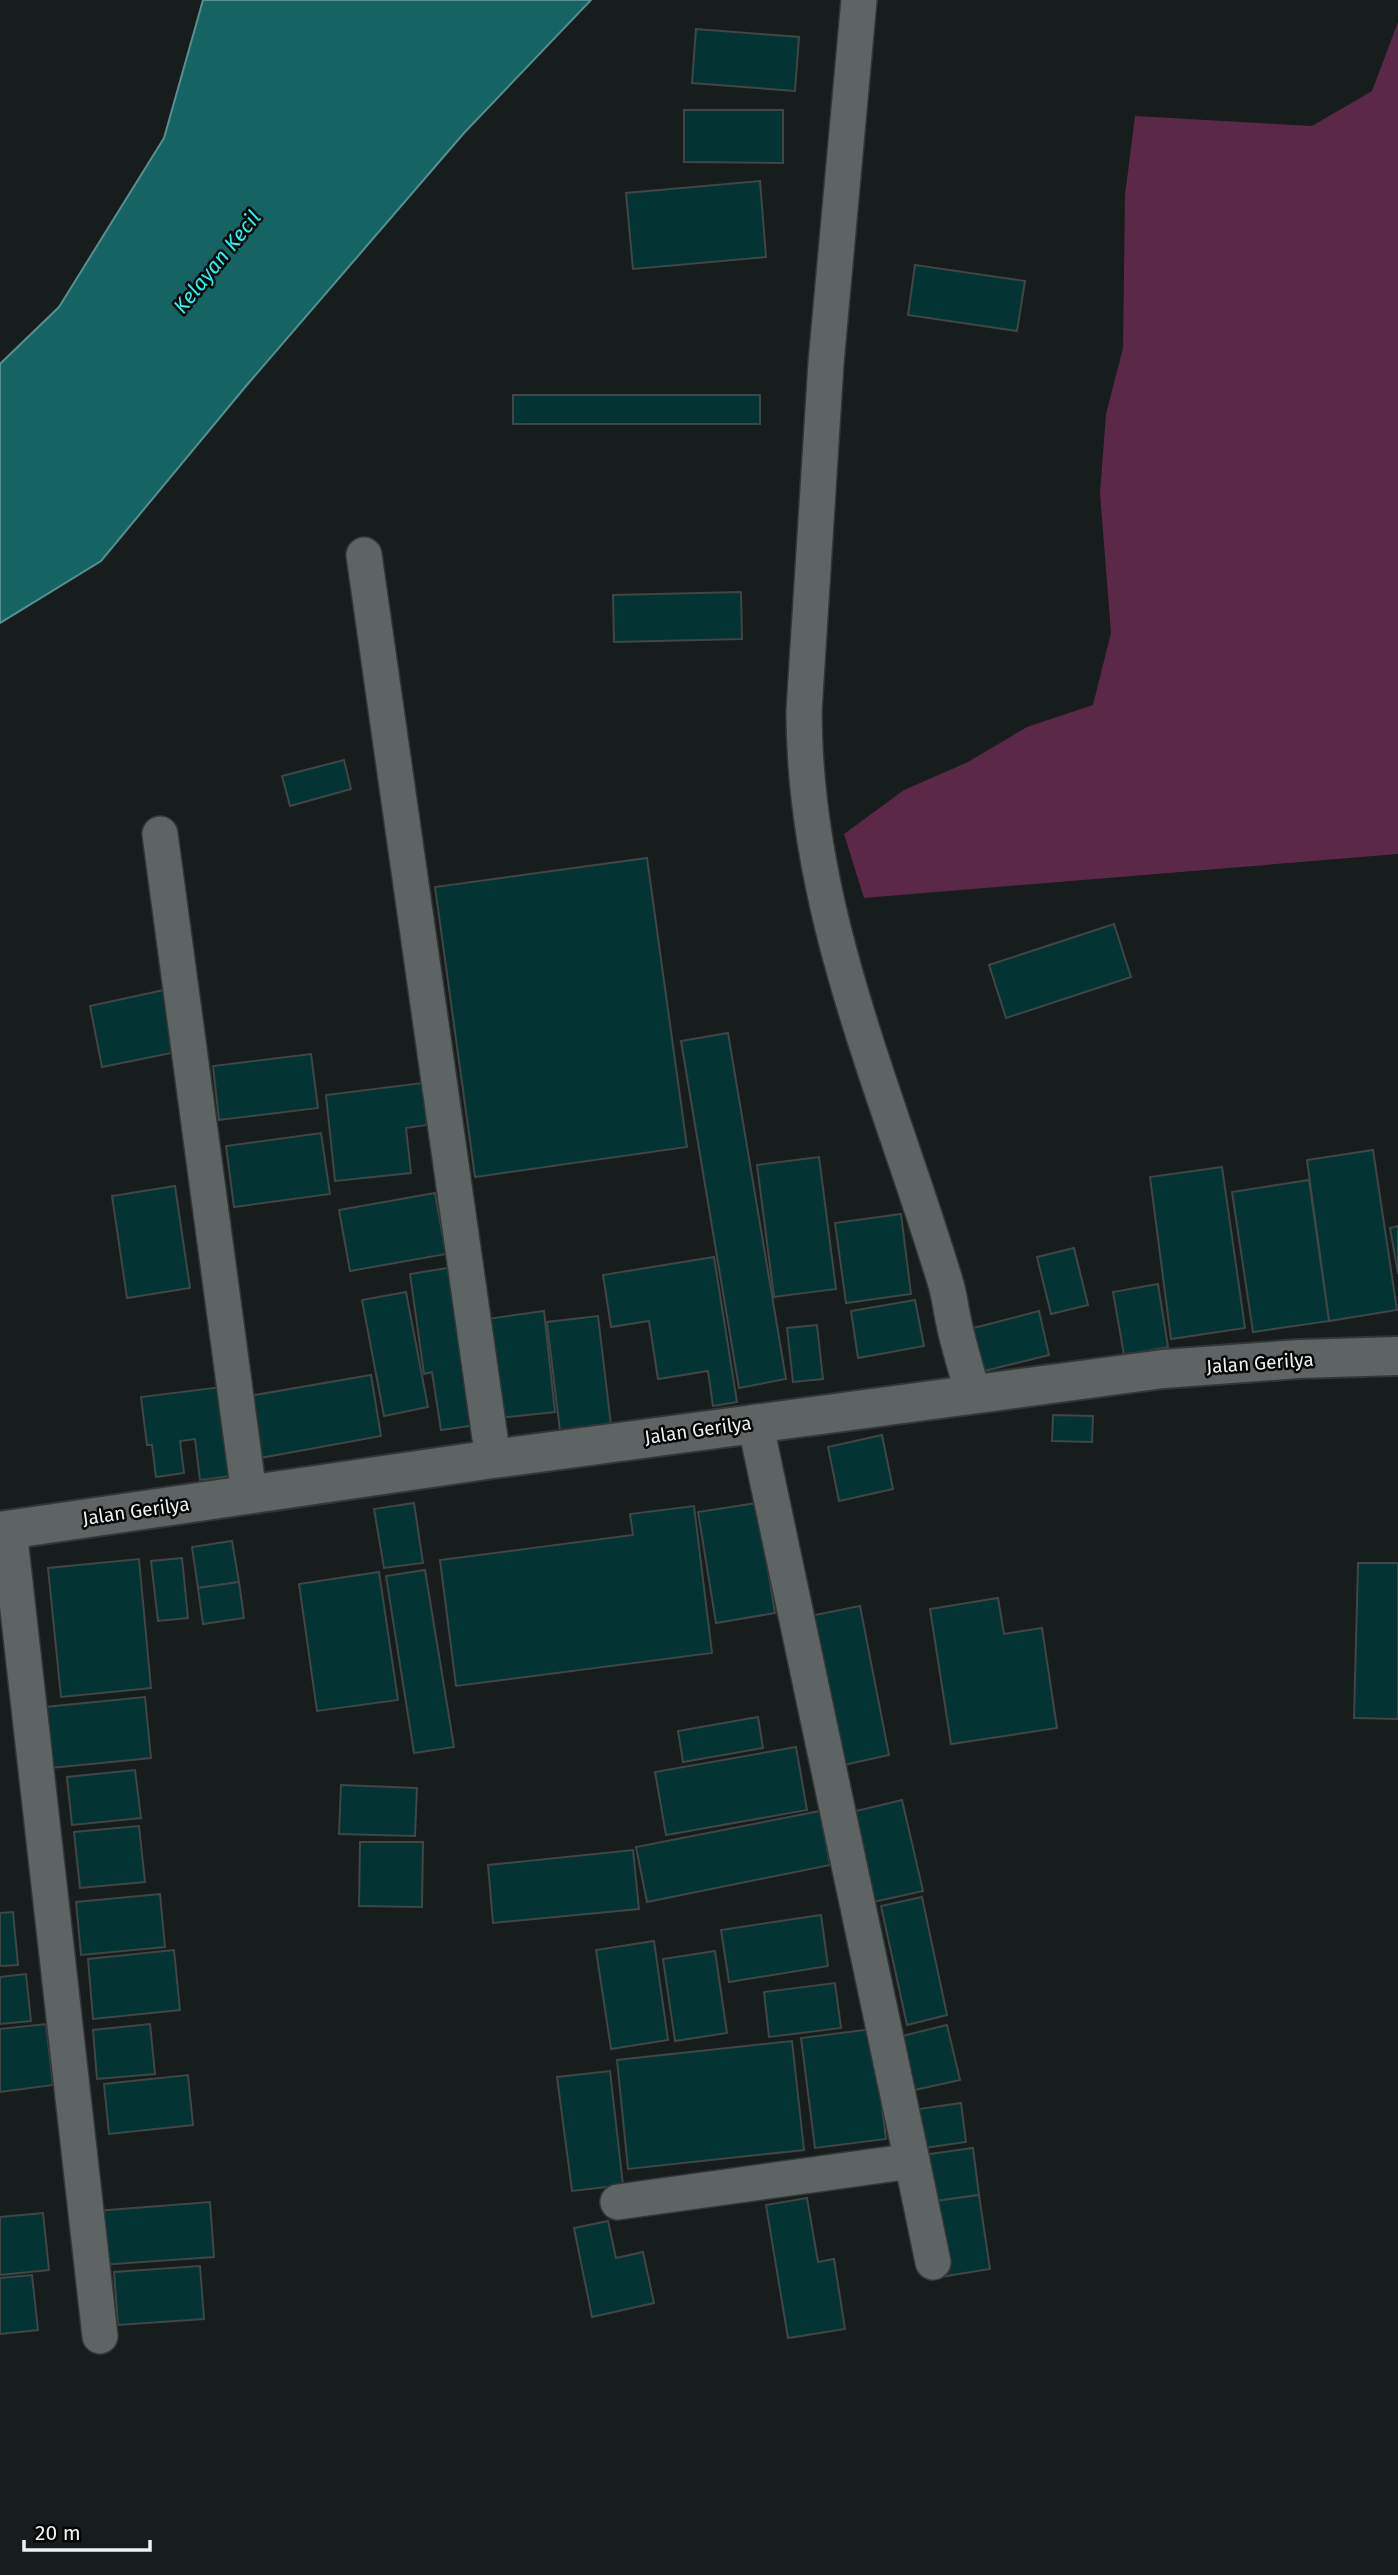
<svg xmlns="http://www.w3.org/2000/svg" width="1398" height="2575" viewBox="0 0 1398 2575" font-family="'Fira Sans',sans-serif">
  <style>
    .green { fill: #5b2847 }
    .water { fill: #166364; stroke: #578e8f; stroke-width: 2 }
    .building { fill: #043333; stroke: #404646; stroke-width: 2 }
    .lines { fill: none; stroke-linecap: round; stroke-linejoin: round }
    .minor-casing { stroke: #333636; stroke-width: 38 }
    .tertiary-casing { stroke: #333636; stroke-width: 42 }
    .minor { stroke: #5e6464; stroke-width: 35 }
    .tertiary { stroke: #5e6464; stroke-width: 38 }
    .labels { text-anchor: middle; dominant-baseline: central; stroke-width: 5; stroke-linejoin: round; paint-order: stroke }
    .street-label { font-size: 19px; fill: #eff2f2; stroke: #050606 }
    .water-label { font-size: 21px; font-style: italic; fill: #1ff8f9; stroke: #050606 }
  </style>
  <rect width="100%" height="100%" fill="#171c1c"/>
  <!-- green -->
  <path class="green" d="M1398,22V854L864,898L844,834L904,790L968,762L1027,727L1093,705L1111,633L1100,493L1106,414L1123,348L1125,195L1135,116L1312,126L1372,91Z"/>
  <!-- water -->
  <path class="water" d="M203,0H591L464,133L246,386L101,561L0,623V364L59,307L164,138Z"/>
  <!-- building -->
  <g class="building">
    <path d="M696,29L799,37L795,91L692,83Z"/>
    <path d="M684,110H783V163L684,162Z"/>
    <path d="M760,181L766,257L633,269L626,193Z"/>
    <path d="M915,265L1025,281L1017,331L908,315Z"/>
    <rect x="513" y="395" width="247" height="29"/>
    <path d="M741,592L742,639L614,642L613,595Z"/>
    <path d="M344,760L351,789L290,806L282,776Z"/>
    <path d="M647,858L687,1147L475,1177L435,887Z"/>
    <path d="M1114,924L1131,977L1006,1018L989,965Z"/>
    <path d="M164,990L176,1052L102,1067L90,1006Z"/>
    <path d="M728,1033L786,1379L739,1388L681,1041Z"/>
    <path d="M311,1054L318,1108L219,1120L213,1066Z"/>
    <path d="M422,1083L427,1125L406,1128L411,1173L335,1181L326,1095Z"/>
    <path d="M321,1133L330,1194L234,1207L226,1146Z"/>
    <path d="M1373,1150L1397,1310L1329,1321L1307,1160Z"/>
    <path d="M819,1157L836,1289L774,1297L757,1165Z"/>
    <path d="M1222,1167L1245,1328L1171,1339L1150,1177Z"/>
    <path d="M1309,1180L1329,1321L1253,1332L1232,1192Z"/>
    <path d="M175,1186L190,1288L127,1298L112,1196Z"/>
    <path d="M435,1193L446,1254L350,1271L339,1210Z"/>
    <path d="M901,1214L911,1294L846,1303L835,1223Z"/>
    <path d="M1398,1226V1274L1390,1228Z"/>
    <path d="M1074,1248L1088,1305L1051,1314L1037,1257Z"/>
    <path d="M714,1257L737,1402L713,1406L708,1371L658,1379L649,1321L611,1327L603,1275Z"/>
    <path d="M454,1267L477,1425L441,1430L432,1372L424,1374L410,1274Z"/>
    <path d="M1158,1284L1168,1347L1124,1355L1113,1292Z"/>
    <path d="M406,1292L428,1407L384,1416L362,1300Z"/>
    <path d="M915,1300L924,1346L858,1358L851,1311Z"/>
    <path d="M544,1311L555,1412L498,1418L487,1319Z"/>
    <path d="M1039,1311L1049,1355L980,1372L970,1329Z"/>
    <path d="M598,1316L611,1425L560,1431L547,1322Z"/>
    <path d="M817,1325L823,1379L793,1382L787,1328Z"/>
    <path d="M371,1375L381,1436L260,1458L249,1396Z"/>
    <path d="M221,1387L232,1476L200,1480L195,1439L180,1441L184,1473L156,1477L152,1445H147L141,1397Z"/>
    <path d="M1053,1415L1093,1416L1092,1442L1052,1441Z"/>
    <path d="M882,1435L893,1489L839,1501L828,1447Z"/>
    <path d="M414,1503L423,1563L384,1568L374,1509Z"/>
    <path d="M757,1503L775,1613L716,1623L698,1512Z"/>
    <path d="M694,1506L712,1653L456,1686L440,1560L633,1535L630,1514Z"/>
    <path d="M232,1541L239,1582L198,1588L192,1547Z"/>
    <path d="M182,1558L188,1618L158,1621L151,1561Z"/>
    <path d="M139,1559L151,1688L61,1697L48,1568Z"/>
    <path d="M1358,1563H1398V1719L1354,1718Z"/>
    <path d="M425,1570L454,1747L414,1753L386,1576Z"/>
    <path d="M379,1572L398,1700L317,1711L299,1584Z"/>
    <path d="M239,1582L244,1618L203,1624L198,1588Z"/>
    <path d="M998,1598L1004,1634L1042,1628L1057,1728L951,1744L930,1609Z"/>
    <path d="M860,1606L889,1755L839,1766L810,1616Z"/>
    <path d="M145,1697L151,1758L51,1768L45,1707Z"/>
    <path d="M758,1717L763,1748L683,1762L678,1731Z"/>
    <path d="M796,1747L807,1810L666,1835L655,1772Z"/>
    <path d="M135,1770L141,1818L72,1825L67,1777Z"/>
    <path d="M341,1785L417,1788L415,1836L339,1834Z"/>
    <path d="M902,1800L923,1891L873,1902L852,1812Z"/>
    <path d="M820,1811L830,1865L647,1902L636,1847Z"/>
    <path d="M139,1826L145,1882L80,1888L74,1832Z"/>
    <path d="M360,1842H423L422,1907L359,1906Z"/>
    <path d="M633,1850L639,1909L493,1923L488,1865Z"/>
    <path d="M160,1894L165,1947L81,1955L76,1902Z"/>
    <path d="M922,1897L947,2015L907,2025L881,1906Z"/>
    <path d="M13,1912L18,1965L0,1966V1913Z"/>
    <path d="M821,1915L828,1966L729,1982L721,1930Z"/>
    <path d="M654,1941L668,2040L611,2049L596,1950Z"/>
    <path d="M174,1950L180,2010L93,2019L88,1959Z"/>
    <path d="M715,1951L727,2033L675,2041L663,1959Z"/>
    <path d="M26,1974L31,2021L0,2024V1977Z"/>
    <path d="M835,1983L841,2028L769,2037L764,1992Z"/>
    <path d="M46,2024L53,2085L0,2092V2029Z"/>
    <path d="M150,2024L155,2074L97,2079L93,2030Z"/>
    <path d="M947,2025L960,2080L910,2091L898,2037Z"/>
    <path d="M872,2029L886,2139L815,2148L801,2038Z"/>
    <path d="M792,2041L804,2150L628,2169L617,2060Z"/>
    <path d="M610,2071L623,2185L572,2191L557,2077Z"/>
    <path d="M188,2075L193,2125L109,2134L104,2084Z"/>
    <path d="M961,2103L966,2142L924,2148L919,2109Z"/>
    <path d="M973,2148L979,2195L929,2202L922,2155Z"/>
    <path d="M979,2195L990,2269L940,2277L929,2202Z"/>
    <path d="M807,2198L818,2262L834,2259L845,2329L788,2338L766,2205Z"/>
    <path d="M210,2202L214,2257L100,2265L96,2211Z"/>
    <path d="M43,2213L49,2270L0,2275V2217Z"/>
    <path d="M608,2221L616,2258L643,2252L654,2303L592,2317L574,2228Z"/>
    <path d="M200,2266L204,2319L118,2325L114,2272Z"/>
    <path d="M32,2275L38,2330L0,2334V2278Z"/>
  </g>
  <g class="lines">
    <defs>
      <g id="minor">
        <path d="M859,0L826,363L804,711C804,913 888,1092 945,1281C950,1296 951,1312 955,1328C960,1350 967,1372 973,1394"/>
        <path d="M364,555L493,1459"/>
        <path d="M160,834L249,1494"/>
        <path d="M9,1530L100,2336"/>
        <path d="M912,2161L933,2262"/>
        <path d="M618,2202L912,2161L755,1422"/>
      </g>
      <path id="tertiary" d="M0,1531L493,1459L1163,1369L1299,1359L1398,1356"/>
    </defs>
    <!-- minor casing -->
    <use href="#minor" class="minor-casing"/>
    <!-- tertiary casing -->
    <use href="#tertiary" class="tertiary-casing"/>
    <!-- minor -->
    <use href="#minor" class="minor"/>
    <!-- tertiary -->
    <use href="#tertiary" class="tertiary"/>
  </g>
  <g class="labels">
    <!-- street labels -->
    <g class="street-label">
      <text transform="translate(1260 1363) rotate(-4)">Jalan Gerilya</text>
      <text transform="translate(698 1430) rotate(-8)">Jalan Gerilya</text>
      <text transform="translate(136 1511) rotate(-8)">Jalan Gerilya</text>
    </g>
    <!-- water labels -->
    <g class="water-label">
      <text transform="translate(217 262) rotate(-51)">Kelayan Kecil</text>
    </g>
  </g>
  <!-- scale -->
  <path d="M24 2540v10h126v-10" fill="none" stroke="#eff2f2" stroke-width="3.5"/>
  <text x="35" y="2540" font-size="21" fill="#eff2f2" stroke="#050606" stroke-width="5" paint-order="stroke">20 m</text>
</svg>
